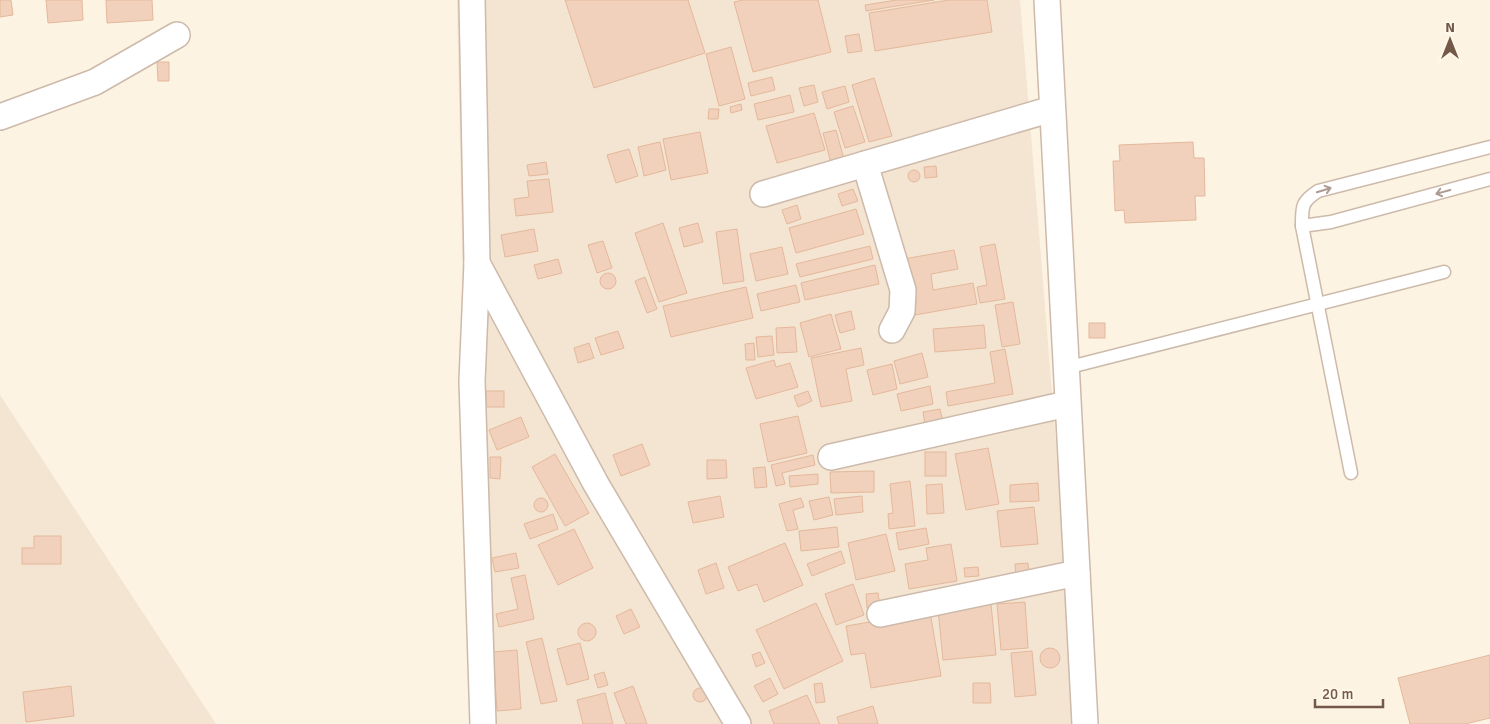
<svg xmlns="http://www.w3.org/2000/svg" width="1490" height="724" viewBox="0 0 1490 724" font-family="Signika,sans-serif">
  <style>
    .residential { fill: #f4e4d2 }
    .building { fill: #f1d1bb; stroke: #e4b89b }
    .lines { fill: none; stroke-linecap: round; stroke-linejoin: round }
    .lane-casing { stroke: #cdbaaa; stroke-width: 15 }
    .street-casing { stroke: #cdbaaa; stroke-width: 28 }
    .lane { stroke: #fff; stroke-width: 12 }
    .street { stroke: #fff; stroke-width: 25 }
    .oneway { stroke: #ac9b92 }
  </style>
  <rect width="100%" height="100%" fill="#fcf3e3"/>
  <!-- residential -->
  <g class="residential">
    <path d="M457,0H1020L1079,724H472Z"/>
    <path d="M0,395L216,724H0Z"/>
  </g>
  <!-- building -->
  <g class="building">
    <path d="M0,0H11L13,15L0,17Z"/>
    <path d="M46,0H82L83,20L48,23Z"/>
    <path d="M106,0H152L153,20L107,23Z"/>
    <path d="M565,0H688L705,53L594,88Z"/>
    <path d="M743,0H818L831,52L753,72L734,2Z"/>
    <path d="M897,0H934L866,11L865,5Z"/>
    <path d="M949,0H987L992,32L875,51L869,13Z"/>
    <path d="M859,34L862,51L848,53L845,36Z"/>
    <path d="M731,47L745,99L719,106L706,54Z"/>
    <path d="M157,62H169V81H158Z"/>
    <path d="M772,77L775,90L751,96L748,83Z"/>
    <path d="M874,78L892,136L869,142L852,85Z"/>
    <path d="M814,85L818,102L804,106L799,88Z"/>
    <path d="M845,86L849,102L827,109L822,92Z"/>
    <path d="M790,95L794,112L758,120L754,104Z"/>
    <path d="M741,104L742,110L731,113L730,107Z"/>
    <path d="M853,106L865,142L845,148L834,112Z"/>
    <path d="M709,109H719L718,119H708Z"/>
    <path d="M814,113L825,150L777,163L766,126Z"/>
    <path d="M836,130L845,163L832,167L823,133Z"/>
    <path d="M700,132L708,173L671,180L663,139Z"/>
    <path d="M660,142L666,170L644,176L638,147Z"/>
    <path d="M1193,142L1194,158H1204L1205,196H1195L1196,220L1125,223L1124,210L1115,211L1113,161H1120L1119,145Z"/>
    <path d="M629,149L638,176L616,183L607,155Z"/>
    <path d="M546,162L548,174L529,176L527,165Z"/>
    <path d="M936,166L937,177L925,178L924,167Z"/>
    <circle cx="914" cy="176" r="6"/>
    <path d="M549,179L553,212L516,216L514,199L529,197L527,181Z"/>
    <path d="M853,189L858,201L842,206L838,194Z"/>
    <path d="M797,205L801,219L787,224L782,210Z"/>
    <path d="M856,209L864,234L796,253L789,228Z"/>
    <path d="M663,223L687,293L659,302L635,233Z"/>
    <path d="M698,223L703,242L684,247L679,228Z"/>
    <path d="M534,229L538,251L505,257L501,235Z"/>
    <path d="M737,229L744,281L723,284L716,232Z"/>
    <path d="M603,241L612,268L597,273L588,245Z"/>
    <path d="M995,244L1005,299L980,303L977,287L987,285L980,247Z"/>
    <path d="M870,246L873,259L800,277L796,264Z"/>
    <path d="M782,247L788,274L756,281L750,254Z"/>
    <path d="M954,250L958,269L931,274L933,290L973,283L977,304L915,315L904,259Z"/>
    <path d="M558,259L562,273L538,279L534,265Z"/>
    <path d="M875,265L879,284L805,300L801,283Z"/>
    <circle cx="608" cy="281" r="8"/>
    <path d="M645,277L657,309L647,313L635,281Z"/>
    <path d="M796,285L800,302L761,311L757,294Z"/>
    <path d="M746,287L753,318L671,337L663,306Z"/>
    <path d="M1013,302L1020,344L1002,347L995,305Z"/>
    <path d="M851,311L855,329L840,333L835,315Z"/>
    <path d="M831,314L841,349L809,357L800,323Z"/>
    <rect x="1089" y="323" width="16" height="15"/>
    <path d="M984,325L986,348L935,352L933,329Z"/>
    <path d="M795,327L797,352L777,353L776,328Z"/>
    <path d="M618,331L624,348L601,355L595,338Z"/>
    <path d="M772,336L774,355L758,357L756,337Z"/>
    <path d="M589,343L594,358L578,363L574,348Z"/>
    <path d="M754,343L755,360H746L745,344Z"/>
    <path d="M861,348L864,365L846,369L852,401L821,407L811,358Z"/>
    <path d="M1005,349L1013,394L948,406L946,392L995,383L990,352Z"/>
    <path d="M922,353L928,377L900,384L894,361Z"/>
    <path d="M774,360L776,367L790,363L798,387L756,399L746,368Z"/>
    <path d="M892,364L897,389L873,395L867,370Z"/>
    <path d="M930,386L933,404L901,411L897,394Z"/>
    <rect x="486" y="391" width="18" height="16"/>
    <path d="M808,391L812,401L798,407L794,396Z"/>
    <path d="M940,409L943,422L925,425L923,412Z"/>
    <path d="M798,416L807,453L768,462L760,424Z"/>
    <path d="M521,417L529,437L497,450L489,430Z"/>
    <path d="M642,444L650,465L621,476L613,455Z"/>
    <path d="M988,448L999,504L966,510L955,454Z"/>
    <rect x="925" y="452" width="21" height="24"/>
    <path d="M555,454L589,513L565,526L532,467Z"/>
    <path d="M813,455L815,465L782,473L785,484L776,486L771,465Z"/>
    <path d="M490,457H501L500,479L490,478Z"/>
    <path d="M707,460H726L727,478L707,479Z"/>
    <path d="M765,467L767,487L755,488L753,468Z"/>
    <path d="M874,471V492L831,493L830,472Z"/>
    <path d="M818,474V484L790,487L789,476Z"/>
    <path d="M910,481L915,526L889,529L888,514L893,513L890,484Z"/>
    <path d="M1038,483L1039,501L1010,502V485Z"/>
    <path d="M942,484L944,513L927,514L926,485Z"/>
    <path d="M720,496L724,517L693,523L688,502Z"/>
    <path d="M862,496L863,512L836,515L834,499Z"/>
    <path d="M829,497L833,515L814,520L809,501Z"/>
    <circle cx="541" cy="505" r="7"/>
    <path d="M801,498L804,507L793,510L798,529L787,531L779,504Z"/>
    <path d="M1034,507L1038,544L1001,547L997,511Z"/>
    <path d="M553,514L558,529L530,539L524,524Z"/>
    <path d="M837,527L839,547L801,551L799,531Z"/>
    <path d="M926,528L929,544L899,550L896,533Z"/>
    <path d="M574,529L593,568L558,585L538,545Z"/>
    <path d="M886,534L895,571L856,580L848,543Z"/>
    <path d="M34,536H61V564H22V548H34Z"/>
    <path d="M785,543L803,585L764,602L757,584L738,591L728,567Z"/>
    <path d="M951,544L957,581L909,589L905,564L928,560L926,548Z"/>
    <path d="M841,551L845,563L812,576L807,564Z"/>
    <path d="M516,553L519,568L495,572L492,558Z"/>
    <path d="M716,563L724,588L706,594L698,570Z"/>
    <path d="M1028,563L1029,575L1016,576L1015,564Z"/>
    <path d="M978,567L979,576L965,577L964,568Z"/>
    <path d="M525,575L534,619L499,627L496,614L518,609L511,578Z"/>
    <path d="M853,584L864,615L836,625L825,594Z"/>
    <path d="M878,593L880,607L867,608L866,594Z"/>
    <path d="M1025,602L1028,648L1001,650L997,604Z"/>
    <path d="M816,603L843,661L784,689L756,630Z"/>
    <path d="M991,604L996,655L943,660L938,609Z"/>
    <path d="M631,609L640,627L624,634L616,616Z"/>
    <path d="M930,612L941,676L871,688L865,653L851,655L846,626Z"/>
    <circle cx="587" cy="632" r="9"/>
    <path d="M542,638L557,701L541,704L526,642Z"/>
    <path d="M580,643L589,679L567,685L557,649Z"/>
    <circle cx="1050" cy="658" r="10"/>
    <path d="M517,650L521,709L497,711L493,652Z"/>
    <path d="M1032,651L1036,695L1015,697L1011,653Z"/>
    <path d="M760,652L765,663L756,667L752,655Z"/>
    <path d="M1490,655V718L1465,724H1410L1398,678Z"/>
    <path d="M604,672L608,685L598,688L594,675Z"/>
    <path d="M770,678L778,694L763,702L754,686Z"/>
    <path d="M822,683L825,702L816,703L814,684Z"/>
    <path d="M973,683H990L991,703H973Z"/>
    <path d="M71,686L74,716L26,722L23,692Z"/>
    <path d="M633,686L647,724H626L614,693Z"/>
    <circle cx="700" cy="695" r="7"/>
    <path d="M605,693L613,724H583L577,700Z"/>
    <path d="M807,695L820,724H774L769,711Z"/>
    <path d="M873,706L878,724H839L837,717Z"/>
  </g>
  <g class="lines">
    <defs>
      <g id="lane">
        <path d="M1302,226L1331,222L1490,179"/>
        <path d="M1066,368L1444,272"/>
        <path d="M1351,473L1302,226C1302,207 1301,202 1318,191L1490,147"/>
      </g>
      <g id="street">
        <path d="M472,0L477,263L472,381L483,724"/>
        <path d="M1047,0L1085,724"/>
        <path d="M0,117L95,82L177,35"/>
        <path d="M865,164L903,290L902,311L892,330"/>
        <path d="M763,194L1052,109"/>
        <path d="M477,263L596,484L738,724"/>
        <path d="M831,457L1067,404"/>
        <path d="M880,614L1077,573"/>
      </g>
    </defs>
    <!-- lane casing -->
    <use href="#lane" class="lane-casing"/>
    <!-- street casing -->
    <use href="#street" class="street-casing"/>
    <!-- lane -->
    <use href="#lane" class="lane"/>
    <!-- street -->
    <use href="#street" class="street"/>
  </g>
  <!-- one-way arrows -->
  <defs><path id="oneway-shaft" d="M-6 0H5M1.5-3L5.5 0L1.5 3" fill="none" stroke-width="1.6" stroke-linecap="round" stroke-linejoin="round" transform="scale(1.25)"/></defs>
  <g class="oneway">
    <use href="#oneway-shaft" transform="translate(1324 190) rotate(-17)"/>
    <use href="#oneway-shaft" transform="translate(1443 192) rotate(165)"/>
  </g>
  <!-- north arrow -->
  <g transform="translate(1450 40)" stroke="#fff7e9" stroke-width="4" paint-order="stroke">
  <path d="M0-4L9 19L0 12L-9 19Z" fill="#745949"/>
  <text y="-8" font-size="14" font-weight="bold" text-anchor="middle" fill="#745949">N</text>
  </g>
  <!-- scale -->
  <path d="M1315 699v8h68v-8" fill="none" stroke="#745949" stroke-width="2.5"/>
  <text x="1322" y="699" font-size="15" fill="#745949" stroke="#fff7e9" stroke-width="4" paint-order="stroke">20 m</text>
</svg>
